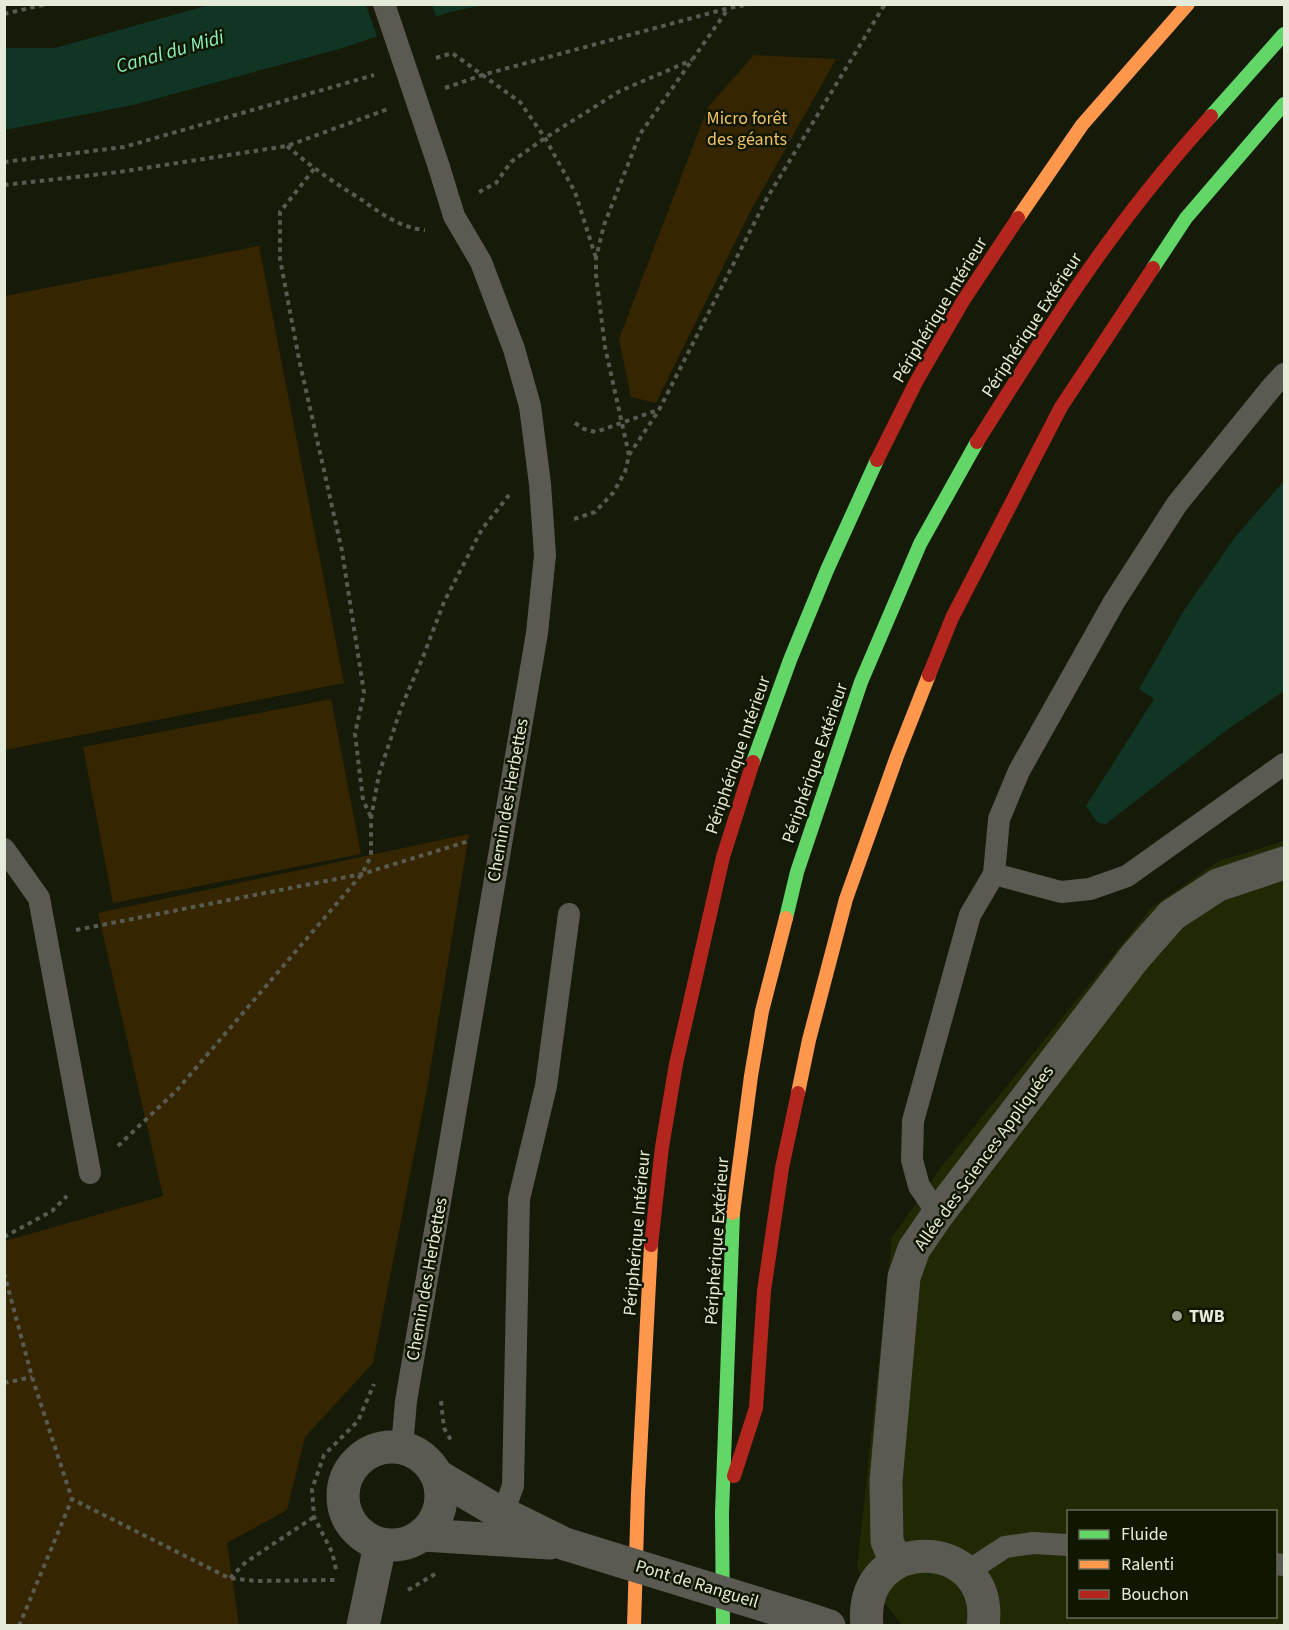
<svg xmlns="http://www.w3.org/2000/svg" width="1289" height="1630" viewBox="0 0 1289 1630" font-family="'Source Sans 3',sans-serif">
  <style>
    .built { fill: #202804; fill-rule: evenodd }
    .green { fill: #352501 }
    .water { fill: #113524 }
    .pier { fill: #161a09 }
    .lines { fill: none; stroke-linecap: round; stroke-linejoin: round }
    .path { stroke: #585b51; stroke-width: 4; stroke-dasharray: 4.5 4.5; stroke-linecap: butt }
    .lane { stroke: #5a5a53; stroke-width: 22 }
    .street { stroke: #5a5a53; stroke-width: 33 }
    .fast { stroke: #63d668; stroke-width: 14 }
    .slow { stroke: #ff974d; stroke-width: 14 }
    .jam { stroke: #b3261e; stroke-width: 14 }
    .lane-bridge { stroke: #5a5a53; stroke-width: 22 }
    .street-bridge { stroke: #5a5a53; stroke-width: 33 }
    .poi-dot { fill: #9da290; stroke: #101700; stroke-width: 2 }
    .labels { text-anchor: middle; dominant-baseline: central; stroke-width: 5; stroke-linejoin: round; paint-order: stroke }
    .park-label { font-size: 18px; fill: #efc166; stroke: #101700 }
    .street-label { font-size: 18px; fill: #e5ebd9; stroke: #101700 }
    .poi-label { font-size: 18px; font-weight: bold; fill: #e5ebd9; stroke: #101700; text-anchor: start }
    .water-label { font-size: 20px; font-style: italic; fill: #88efbd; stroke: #101700 }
  </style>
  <rect width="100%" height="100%" fill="#161a09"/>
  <!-- built -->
  <path class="built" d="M1284,841V1625H902L857,1569L892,1237L942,1166L1152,907L1219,861ZM1068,1512H1276V1616H1068Z"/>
  <!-- green -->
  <g class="green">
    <path d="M754,55L836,59L750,212L656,403L631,397L619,339L708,107Z"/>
    <path d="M259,246L344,683L5,750V296Z"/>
    <path d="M331,699L361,854L113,903L83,747Z"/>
    <path d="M469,834L427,1089L373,1363L305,1437L287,1510L227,1543L239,1625H5V1241L163,1196L98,913Z"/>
  </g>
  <!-- water -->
  <g class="water">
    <path d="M209,5H483L450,12L339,49L133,105L5,130L4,48H55Z"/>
    <path d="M1284,481V691L1228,729L1106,824L1098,823L1086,806L1154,699L1139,689L1183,612L1235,537Z"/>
  </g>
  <!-- pier -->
  <path class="pier" d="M366,5H432L437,19L378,39Z"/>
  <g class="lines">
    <!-- path -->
    <g class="path">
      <path d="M4,14L47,4"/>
      <path d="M436,58L452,53L520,102L545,138L575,192L596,258"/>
      <path d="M445,88L482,75L729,8L750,4"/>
      <path d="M287,146C310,166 333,182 359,198C379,212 400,228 425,230"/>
      <path d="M4,162L124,147L374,75"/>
      <path d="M314,169L280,212V259L299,359L342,551L364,693L355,734L363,800L371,817"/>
      <path d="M4,185L119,172L287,146L388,109"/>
      <path d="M479,192L496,183L511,162L545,138L620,91L692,60"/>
      <path d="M575,423L584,429L596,432L658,410"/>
      <path d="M629,455L659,410L767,198L885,4"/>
      <path d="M574,519L595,512L613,493L625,472L629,455L605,347L596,275V258L604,225L640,134L728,9"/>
      <path d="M76,930L362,874L469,841"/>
      <path d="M118,1146L177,1090L362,874L371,856V818L379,774L401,708L423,657L444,602L482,529L509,495"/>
      <path d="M4,1237L52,1211L67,1196"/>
      <path d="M4,1273L32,1377L72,1499L229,1578L256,1581L335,1580"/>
      <path d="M4,1383L32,1377"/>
      <path d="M441,1401L444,1428L452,1442"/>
      <path d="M336,1569L332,1552L314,1517L312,1489L324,1455L358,1421L374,1384"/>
      <path d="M230,1578L246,1562L314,1517"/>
      <path d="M408,1590L435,1574"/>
      <path d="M19,1626L72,1499"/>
    </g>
    <!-- lane -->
    <g class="lane">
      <path d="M4,849L39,898L90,1173"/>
      <path d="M994,874L1061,892L1090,889L1127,876L1284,764"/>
      <path d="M938,1214L919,1186L912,1160L913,1121L970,915L994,874L999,819L1019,771L1114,602L1177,504L1272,387L1284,374"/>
      <path d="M402,1447L406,1401L537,633L545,555L540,484L530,406L514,349L481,262L454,216L439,167"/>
      <path d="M498,1526L513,1486L519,1199L546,1086L569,914"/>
      <path d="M1276,1564L1284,1565"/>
      <path d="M967,1572L1005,1547L1033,1543L1068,1545"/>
    </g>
    <!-- street -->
    <g class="street">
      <circle cx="392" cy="1496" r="49"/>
      <path d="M438,1476L490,1507L565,1544"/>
      <path d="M423,1535L550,1543"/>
      <path d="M896,1563L887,1541L886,1481L904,1277L914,1249L938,1214L1135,957L1172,915L1218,885L1284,863"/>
      <path d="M802,1617L829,1626"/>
      <path d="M363,1626L380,1545"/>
      <path d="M867,1626C857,1531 996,1535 983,1626"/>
    </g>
    <!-- fast -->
    <g class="fast">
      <path d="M1211,116L1284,34"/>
      <path d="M1153,268L1186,218L1284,104"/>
      <path d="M753,762L790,660L827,570L877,460"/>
      <path d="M786,918L797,872L861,682L920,544L977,442"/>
      <path d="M723,1626L722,1513L733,1213"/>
    </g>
    <!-- slow -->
    <g class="slow">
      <path d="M1018,218L1082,125L1188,4"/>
      <path d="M798,1093L809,1040L846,899L897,756L929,675"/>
      <path d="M733,1213L751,1076L762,1011L786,918"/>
      <path d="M634,1626L638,1493L651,1245"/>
    </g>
    <!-- jam -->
    <g class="jam">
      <path d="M977,442C1021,373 1064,302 1113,236C1143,195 1177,154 1211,116"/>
      <path d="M877,460L916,382L963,301L1018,218"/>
      <path d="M929,675L952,618L1061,407L1153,268"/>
      <path d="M651,1245L662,1147L676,1064L723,857L753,762"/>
      <path d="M734,1476L756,1408L764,1291L782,1168L798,1093"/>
    </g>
    <!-- lane-bridge -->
    <path class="lane-bridge" d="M384,4L439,167"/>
    <!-- street-bridge -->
    <path class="street-bridge" d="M565,1544L802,1617"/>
  </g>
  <!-- markers -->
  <circle class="poi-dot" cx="1177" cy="1316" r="6"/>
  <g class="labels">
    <!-- park labels -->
    <g class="park-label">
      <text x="747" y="118">Micro forêt<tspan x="747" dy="21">des géants</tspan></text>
    </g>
    <!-- street labels -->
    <g class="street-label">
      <text transform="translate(940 310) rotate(-59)">Périphérique Intérieur</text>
      <text transform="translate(1032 325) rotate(-57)">Périphérique Extérieur</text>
      <text transform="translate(738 755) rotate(-71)">Périphérique Intérieur</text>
      <text transform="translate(815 763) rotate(-71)">Périphérique Extérieur</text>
      <text transform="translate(508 800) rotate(-80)">Chemin des Herbettes</text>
      <text transform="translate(984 1158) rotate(-54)">Allée des Sciences Appliquées</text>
      <text transform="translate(637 1233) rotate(-85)">Périphérique Intérieur</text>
      <text transform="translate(717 1241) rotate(-86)">Périphérique Extérieur</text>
      <text transform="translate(427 1279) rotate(-80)">Chemin des Herbettes</text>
      <text transform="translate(697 1584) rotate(17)">Pont de Rangueil</text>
    </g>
    <!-- poi labels -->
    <g class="poi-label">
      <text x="1189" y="1316">TWB</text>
    </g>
    <!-- water labels -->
    <g class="water-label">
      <text transform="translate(170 52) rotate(-16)">Canal du Midi</text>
    </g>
  </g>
  <!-- border -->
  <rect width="1289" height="1630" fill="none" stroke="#e5ebd9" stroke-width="12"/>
  <!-- legend -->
  <rect x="1067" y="1510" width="210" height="108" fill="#101700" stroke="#656c57" stroke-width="1.5"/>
  <rect x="1079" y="1530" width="30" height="9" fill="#63d668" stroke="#656c57" stroke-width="1.5"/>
  <text x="1121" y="1540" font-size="18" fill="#e5ebd9">Fluide</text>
  <rect x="1079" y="1560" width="30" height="9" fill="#ff974d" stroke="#656c57" stroke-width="1.5"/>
  <text x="1121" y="1570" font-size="18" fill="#e5ebd9">Ralenti</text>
  <rect x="1079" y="1590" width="30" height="9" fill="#b3261e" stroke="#656c57" stroke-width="1.5"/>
  <text x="1121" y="1600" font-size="18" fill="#e5ebd9">Bouchon</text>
</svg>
